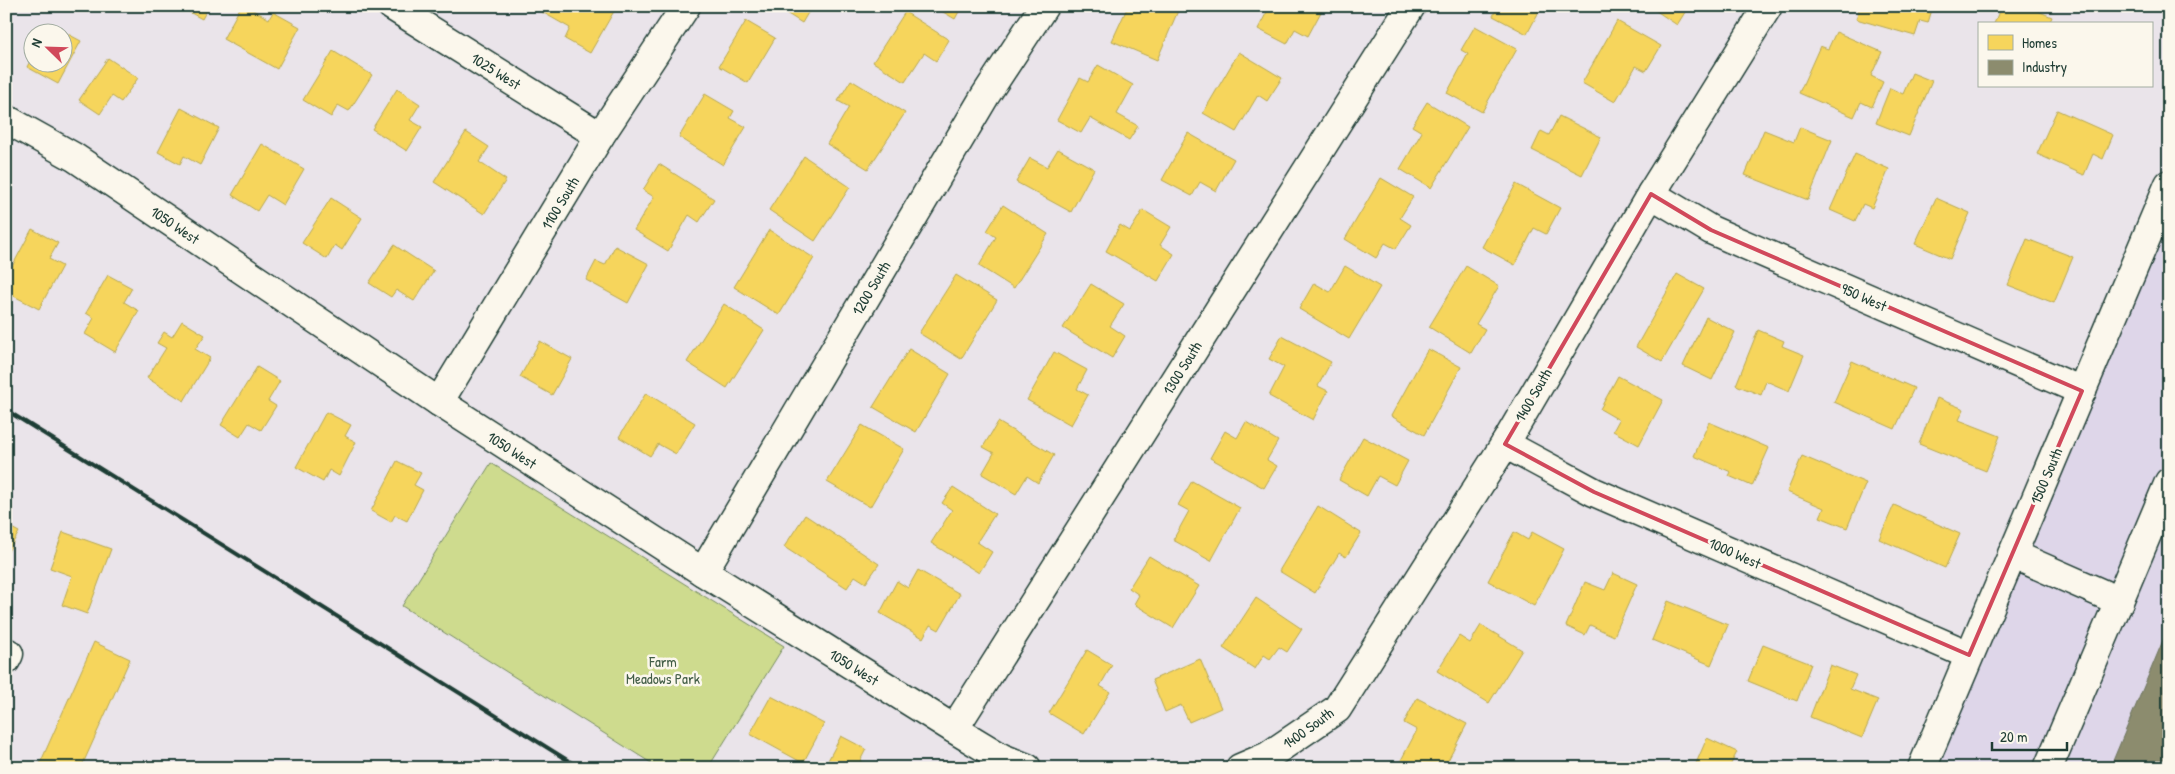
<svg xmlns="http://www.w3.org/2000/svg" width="2175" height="774" viewBox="0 0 2175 774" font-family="'Patrick Hand',sans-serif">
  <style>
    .built { fill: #ded6e9 }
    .green { fill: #cedb8e; stroke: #768c61 }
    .homes { fill: #f6d55c; stroke: #b6a750 }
    .industry { fill: #8c8c6e; stroke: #6b745d }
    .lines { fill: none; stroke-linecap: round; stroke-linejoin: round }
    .minor-casing { stroke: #1f3d34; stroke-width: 31 }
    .minor { stroke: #fbf7ec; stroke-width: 28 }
    .rail { stroke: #1f3d34; stroke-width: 4 }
    .marked { fill: none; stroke: #d1495b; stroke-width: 4; stroke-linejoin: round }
    .labels { text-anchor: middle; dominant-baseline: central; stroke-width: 5; stroke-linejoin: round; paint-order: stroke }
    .street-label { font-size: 15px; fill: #1f3d34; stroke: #fbf7ec }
    .park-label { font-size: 15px; fill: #425d46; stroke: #fbf7ec }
  </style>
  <rect width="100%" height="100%" fill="#eae4ea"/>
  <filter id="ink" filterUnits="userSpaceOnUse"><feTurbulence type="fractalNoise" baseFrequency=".02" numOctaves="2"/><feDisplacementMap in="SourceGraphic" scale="10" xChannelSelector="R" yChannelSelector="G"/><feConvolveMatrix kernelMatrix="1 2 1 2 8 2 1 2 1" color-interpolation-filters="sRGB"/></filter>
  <g filter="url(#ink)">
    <!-- built -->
    <path class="built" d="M2169,214V768H1935Z"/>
    <!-- green -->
    <path class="green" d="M491,463L784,646L708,768H659L402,606Z"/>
    <!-- homes -->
    <g class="homes">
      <path d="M178,6H209L202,19Z"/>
      <path d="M241,6H246L269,19L273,12L300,27L277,69L223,39Z"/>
      <path d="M546,6H617L590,53L565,39L570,28L542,12Z"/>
      <path d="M775,6H812L802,23Z"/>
      <path d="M933,6H962L955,19Z"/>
      <path d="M1128,6H1180L1157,60L1112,41Z"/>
      <path d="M1270,6H1315L1322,10L1308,36L1295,29L1287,44L1258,29Z"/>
      <path d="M1498,6H1542L1527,34L1493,16Z"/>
      <path d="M1649,6H1689L1677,25Z"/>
      <path d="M1860,6H1933L1928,23L1920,21L1915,36L1856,19Z"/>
      <path d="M2001,6H2026L2052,17L2049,24H1994Z"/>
      <path d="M905,12L949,40L936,61L924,53L905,82L873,62Z"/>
      <path d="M746,21L775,38L748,83L719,66Z"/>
      <path d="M1617,21L1661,46L1646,71L1636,66L1615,102L1582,83Z"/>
      <path d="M51,25L81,41L58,84L27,67L32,57V62H62V32H46Z"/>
      <path d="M1475,26L1517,49L1482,112L1447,93L1468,54L1461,50Z"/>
      <path d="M1836,32L1882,52L1871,76L1883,82L1872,107L1861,102L1854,117L1799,93L1820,46L1828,49Z"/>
      <path d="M333,51L372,75L349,111L338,105L331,117L303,100Z"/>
      <path d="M1239,52L1282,78L1267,101L1258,95L1236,132L1203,113Z"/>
      <path d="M108,58L138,78L121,102L112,96L100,114L79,100Z"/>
      <path d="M1098,65L1133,85L1117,114L1138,126L1129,140L1090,118L1081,133L1057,120L1080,78L1088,82Z"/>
      <path d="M1912,73L1932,81L1909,136L1876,123L1890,88L1903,94Z"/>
      <path d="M851,80L905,113L868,169L827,144L849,107L838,101Z"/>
      <path d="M397,89L420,104L410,120L422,127L407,151L372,129Z"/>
      <path d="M705,94L734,111L730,118L746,127L723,165L679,137Z"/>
      <path d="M1427,102L1468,127L1431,188L1400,169L1422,132L1412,126Z"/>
      <path d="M181,108L219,128L200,165L184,156L180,164L158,152Z"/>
      <path d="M2057,110L2113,135L2103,159L2093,154L2084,175L2037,154Z"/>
      <path d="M1559,116L1601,137L1582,175L1532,150L1541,131L1549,135Z"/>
      <path d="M1800,127L1832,140L1808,200L1745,175L1764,130L1794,142Z"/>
      <path d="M466,132L489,147L479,162L506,180L484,214L434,182Z"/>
      <path d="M1188,133L1234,159L1216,191L1200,182L1192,196L1162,180Z"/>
      <path d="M262,144L304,169L283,205L267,195L257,211L232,195Z"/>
      <path d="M1058,149L1094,169L1071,212L1016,182L1030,158L1047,167Z"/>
      <path d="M1855,154L1889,169L1872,208L1863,204L1855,221L1830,210Z"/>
      <path d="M804,156L850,187L815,241L769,210Z"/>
      <path d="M659,164L714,199L699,222L689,215L668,251L634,230L654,197L643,190Z"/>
      <path d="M1381,178L1413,197L1400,218L1411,225L1396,249L1385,243L1376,258L1345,239Z"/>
      <path d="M1516,184L1560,208L1546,234L1534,228L1515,265L1482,247Z"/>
      <path d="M331,198L362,218L342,250L335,245L327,259L302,243Z"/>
      <path d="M1936,198L1970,213L1950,259L1915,244Z"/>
      <path d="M1003,205L1048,234L1014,288L979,266L996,237L987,231Z"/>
      <path d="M1143,210L1171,227L1160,245L1174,254L1158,281L1106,251L1120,225L1130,231Z"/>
      <path d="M32,229L58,243L49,259L62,266L39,309L6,292V278Z"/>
      <path d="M769,230L814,258L779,315L734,287Z"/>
      <path d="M2027,239L2073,257L2054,303L2008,285Z"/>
      <path d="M394,245L434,271L414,301L396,290L391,297L369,283Z"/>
      <path d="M615,246L649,264L628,303L586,280L596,261L605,265Z"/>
      <path d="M1345,266L1380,287L1349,339L1299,309L1314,283L1330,292Z"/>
      <path d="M1466,266L1499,286L1476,324L1485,329L1471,353L1429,327Z"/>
      <path d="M1677,274L1704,289L1662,362L1636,347Z"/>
      <path d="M108,275L132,288L124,302L139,311L115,352L85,334L94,318L86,313Z"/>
      <path d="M956,275L997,300L961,359L919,333Z"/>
      <path d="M1091,284L1124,304L1110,326L1125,336L1112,358L1063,328Z"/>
      <path d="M724,304L764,330L727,388L687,362Z"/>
      <path d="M1706,317L1735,332L1712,380L1683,366Z"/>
      <path d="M182,321L205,335L195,349L210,358L184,401L147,378L166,348L157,343L164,332L172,337Z"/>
      <path d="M1758,330L1784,341L1782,346L1804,355L1789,391L1766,381L1761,395L1736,385Z"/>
      <path d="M1282,336L1331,362L1318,386L1328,391L1313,420L1269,396L1284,367L1269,359Z"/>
      <path d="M540,341L572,359L552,395L520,377Z"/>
      <path d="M909,349L950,374L916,432L873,407Z"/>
      <path d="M1428,349L1461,367L1424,435L1391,416Z"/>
      <path d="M1054,352L1087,370L1077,389L1088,395L1071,425L1027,400Z"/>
      <path d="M1852,361L1914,388L1895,429L1834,402Z"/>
      <path d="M257,367L280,381L268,401L276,406L261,430L249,423L240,437L221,425Z"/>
      <path d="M1618,376L1663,400L1639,445L1613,431L1619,420L1600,409Z"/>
      <path d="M646,393L695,423L676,454L658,444L650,456L619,437Z"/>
      <path d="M1937,398L1964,409L1959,420L2000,436L1986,471L1919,444Z"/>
      <path d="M326,412L351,425L345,436L356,442L339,476L329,470L323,482L296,467Z"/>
      <path d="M998,422L1054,455L1038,483L1027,476L1016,494L982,474L994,453L983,447Z"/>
      <path d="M1246,422L1278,441L1267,460L1277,466L1264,488L1210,458L1225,431L1237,438Z"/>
      <path d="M1709,422L1769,448L1752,486L1729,476L1731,472L1694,456Z"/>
      <path d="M862,425L904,449L870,507L827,482Z"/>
      <path d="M1363,437L1408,461L1395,485L1378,476L1367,496L1339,480Z"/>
      <path d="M1802,456L1866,483L1847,528L1820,517L1824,508L1787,492Z"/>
      <path d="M397,461L421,473L414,485L423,490L407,521L395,515L391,522L371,511Z"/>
      <path d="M1192,481L1240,508L1211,561L1173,540L1189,511L1178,505Z"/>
      <path d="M953,487L995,514L977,542L992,552L979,573L931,543L952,510L942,503Z"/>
      <path d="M1894,505L1960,534L1945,568L1879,539Z"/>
      <path d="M1318,506L1361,533L1346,557L1339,553L1315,593L1279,571Z"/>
      <path d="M805,515L879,564L866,583L855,576L847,588L784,547Z"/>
      <path d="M6,525L19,532L6,555Z"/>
      <path d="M63,532L111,549L87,614L62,605L72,576L50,568Z"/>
      <path d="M1514,532L1528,540L1532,532L1564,549L1534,606L1488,581Z"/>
      <path d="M1149,556L1199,586L1173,628L1134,604L1139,595L1129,588Z"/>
      <path d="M918,570L960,594L939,630L930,625L923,638L880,613L897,581L908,588Z"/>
      <path d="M1613,573L1637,584L1614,636L1590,625L1585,635L1566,626L1585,582L1605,590Z"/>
      <path d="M1256,598L1302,629L1287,652L1279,647L1270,659L1264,655L1255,669L1223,648Z"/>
      <path d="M1668,601L1728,625L1711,665L1652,640Z"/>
      <path d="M1481,625L1522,650L1489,703L1437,671L1459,636L1470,643Z"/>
      <path d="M94,642L130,659L81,768H38Z"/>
      <path d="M1763,645L1811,664L1797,701L1748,681Z"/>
      <path d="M1087,650L1112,665L1100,686L1110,692L1084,734L1049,713Z"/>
      <path d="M1200,659L1221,708L1189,722L1181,705L1165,712L1152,680Z"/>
      <path d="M1830,665L1856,675L1850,689L1878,700L1862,738L1810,717Z"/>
      <path d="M771,696L824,724L803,763L750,734Z"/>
      <path d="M1417,698L1467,724L1444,768H1411L1400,762L1417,730L1404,723Z"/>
      <path d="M841,736L866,749L860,761L872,768H824Z"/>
      <path d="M1707,738L1737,752L1729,768H1694Z"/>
    </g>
    <!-- industry -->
    <path class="industry" d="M2169,626V768H2110Z"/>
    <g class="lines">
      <defs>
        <g id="minor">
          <path d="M392,6L600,136"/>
          <path d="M6,119L74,157L439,402L703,572L954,729L1002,758L1027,768"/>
          <path d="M1651,194L1711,230L2082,391"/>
          <path d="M439,402L600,136L686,6"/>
          <path d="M1505,444L1594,492L1969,655"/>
          <path d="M2012,554L2119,601L2048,768"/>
          <path d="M703,572L985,96L1044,6"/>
          <path d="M2119,601L2169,482"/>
          <path d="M6,652L9,654L6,660"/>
          <path d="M954,729L1411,6"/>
          <path d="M1240,768L1268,756L1337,709L1505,444L1651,194L1768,6"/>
          <path d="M1922,768L2169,184"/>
        </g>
      </defs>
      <!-- minor casing -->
      <use href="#minor" class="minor-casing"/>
      <!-- minor -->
      <use href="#minor" class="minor"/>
      <!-- rail -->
      <path class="rail" d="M6,410L580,768"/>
    </g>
  </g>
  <!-- marked area -->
  <path class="marked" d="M1651,194L1711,230L2082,391L1969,655L1594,492L1505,444Z"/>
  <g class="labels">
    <!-- street labels -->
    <g class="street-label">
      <text transform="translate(496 71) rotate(32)">1025 West</text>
      <text transform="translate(560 203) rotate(-59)">1100 South</text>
      <text transform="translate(175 225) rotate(34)">1050 West</text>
      <text transform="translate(871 288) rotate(-59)">1200 South</text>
      <text transform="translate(1864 297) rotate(24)">950 West</text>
      <text transform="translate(1182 368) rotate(-58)">1300 South</text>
      <text transform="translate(1533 395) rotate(-60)">1400 South</text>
      <text transform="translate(512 450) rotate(33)">1050 West</text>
      <text transform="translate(2046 476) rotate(-67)">1500 South</text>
      <text transform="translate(1735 553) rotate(24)">1000 West</text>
      <text transform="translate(854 667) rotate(32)">1050 West</text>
      <text transform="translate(1308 728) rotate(-36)">1400 South</text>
    </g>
    <!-- park labels -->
    <g class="park-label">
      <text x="663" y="661">Farm<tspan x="663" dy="17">Meadows Park</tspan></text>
    </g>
  </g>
  <!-- margin -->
  <rect width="2175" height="774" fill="none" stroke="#fbf7ec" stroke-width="25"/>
  <rect x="12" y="12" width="2150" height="749" fill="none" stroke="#1f3d34" stroke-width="2" filter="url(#ink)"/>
  <!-- legend -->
  <rect x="1978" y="22" width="175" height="65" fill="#fbf7ec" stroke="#a3ada2"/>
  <rect x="1988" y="35" width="25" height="15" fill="#f6d55c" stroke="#a3ada2"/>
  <text x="2022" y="48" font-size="15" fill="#1f3d34">Homes</text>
  <rect x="1988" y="60" width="25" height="15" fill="#8c8c6e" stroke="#a3ada2"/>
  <text x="2022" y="72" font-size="15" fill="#1f3d34">Industry</text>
  <!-- north arrow -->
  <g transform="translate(48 48) rotate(293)"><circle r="24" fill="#fbf7ec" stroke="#a3ada2"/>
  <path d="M0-4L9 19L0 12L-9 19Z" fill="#d1495b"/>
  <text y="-8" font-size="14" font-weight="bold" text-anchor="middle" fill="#1f3d34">N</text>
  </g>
  <!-- scale -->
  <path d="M1992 742v8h75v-8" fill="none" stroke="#1f3d34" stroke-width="2.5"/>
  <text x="2000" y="742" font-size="15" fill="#1f3d34" stroke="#fbf7ec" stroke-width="4" paint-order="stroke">20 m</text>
</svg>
